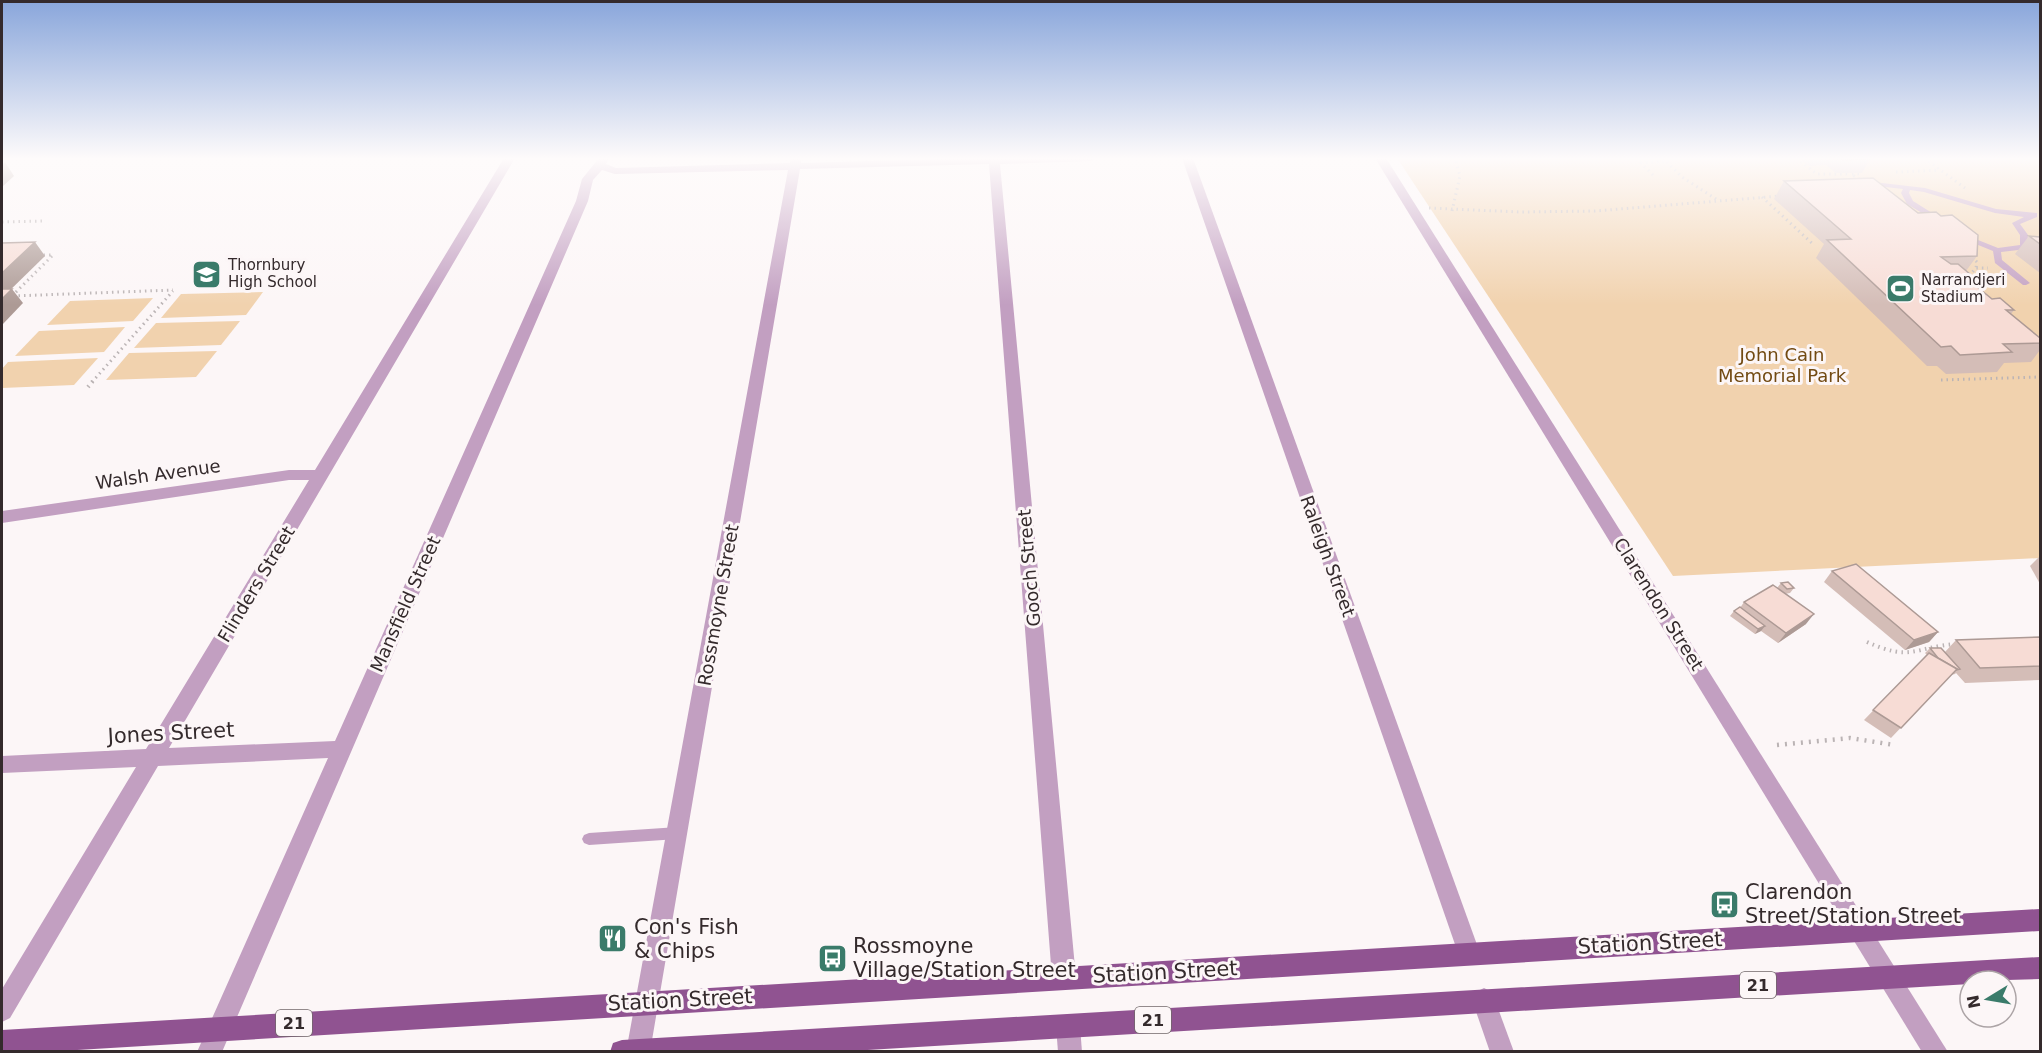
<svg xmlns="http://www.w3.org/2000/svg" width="2042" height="1053" viewBox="0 0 2042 1053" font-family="'DejaVu Sans',sans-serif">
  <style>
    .green { fill: #f1d2ae }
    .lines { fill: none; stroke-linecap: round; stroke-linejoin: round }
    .path-far2 { stroke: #bbb4b5; stroke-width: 3; stroke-dasharray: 1.5 4; stroke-linecap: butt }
    .path-far1 { stroke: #bbb4b5; stroke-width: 4; stroke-dasharray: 1.5 4.5; stroke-linecap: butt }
    .path { stroke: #bbb4b5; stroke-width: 4.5; stroke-dasharray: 2 6; stroke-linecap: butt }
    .service { fill: #c29fc1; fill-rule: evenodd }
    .minor { fill: #c29fc1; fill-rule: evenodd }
    .primary { fill: #905391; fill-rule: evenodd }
    .wall { fill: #d4bdb7 }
    .shaded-wall { fill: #ad9a95 }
    .building { fill: #f7dcd5; stroke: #ad9a95; stroke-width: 1.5 }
    .labels { text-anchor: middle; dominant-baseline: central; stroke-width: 6; stroke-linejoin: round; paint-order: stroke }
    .far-poi-label { font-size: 15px; fill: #342a2c; stroke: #fcf6f7; text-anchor: start }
    .shield { fill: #fcf6f7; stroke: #706769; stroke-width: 1.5 }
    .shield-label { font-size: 16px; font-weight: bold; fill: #342a2c }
    .park-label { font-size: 18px; fill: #724a12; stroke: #fcf6f7 }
    .street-label { font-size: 18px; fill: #342a2c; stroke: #fcf6f7 }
    .near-street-label { font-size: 21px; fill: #342a2c; stroke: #fcf6f7 }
    .near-poi-label { font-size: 21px; fill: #342a2c; stroke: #fcf6f7; text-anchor: start }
  </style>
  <rect width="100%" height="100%" fill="#fcf6f7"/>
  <!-- green -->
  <g class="green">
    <path d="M1397,158H2040V558L1673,576Z"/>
    <path d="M263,292L246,315L161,318L181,294Z"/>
    <path d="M153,298L133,321L47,325L70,301Z"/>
    <path d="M240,321L221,345L134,348L156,323Z"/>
    <path d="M125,327L104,352L15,356L39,331Z"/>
    <path d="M217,351L196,377L106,380L129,353Z"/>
    <path d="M98,358L74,385L2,388V369L8,362Z"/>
  </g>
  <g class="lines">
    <!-- path-far2 -->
    <g class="path-far2">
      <path d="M1663,158L1682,177L1719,201"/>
      <path d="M1796,158L1817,174H1851"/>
      <path d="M1924,158L1965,188"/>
      <path d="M1896,172L1940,170"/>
      <path d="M1859,174H1851L1859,179"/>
      <path d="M1653,175L1641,163L1665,161"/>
      <path d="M1762,197L1814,245"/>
      <path d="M1429,208L1521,212L1595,211L1780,196"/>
      <path d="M1452,211L1460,176L1455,158"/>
      <path d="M2,222L45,221"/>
      <path d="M1972,257L1977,262L1976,268"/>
      <path d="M1969,276L1976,268H1988"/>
      <path d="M12,296L53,255H41"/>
      <path d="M13,296L173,290"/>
      <path d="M1941,380L2040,377"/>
      <path d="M92,382L173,291"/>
    </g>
    <!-- path-far1 -->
    <g class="path-far1">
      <path d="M88,387L93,381"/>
      <path d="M1867,642C1911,662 1915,647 1956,644"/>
    </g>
    <!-- path -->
    <path class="path" d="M1777,745L1850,738L1894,745"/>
    <!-- service -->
    <g class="service">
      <path d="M1865,181L1925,188L1996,209L2037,213V217L2020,224L2028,235L2027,249L2001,252L2002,260L2030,283L2026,285H2023L1995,263L1993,251L1961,238L1962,236H1968L1998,248L2020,245V235L2012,223L2024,217L1995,213L1924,192L1910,190L1909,193L1913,201L1940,218V222H1937L1907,204L1901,193L1903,189L1868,185H1865Z"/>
      <path d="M678,827L683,829L685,833L683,837L678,839L589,845L584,843L582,839L584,835L589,833Z"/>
    </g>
    <!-- minor -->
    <g class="minor">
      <path d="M504,158H515L169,748L335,741L576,201L582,179L599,158H609L606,164L616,168L790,163L791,158H801V163L972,158H1097L1092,161L1000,164L1076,978L1072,986L1064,990L1056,986L1052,978L989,164L800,169L650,1052H626L788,170L615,174L602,170L593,180L588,201L222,1052H197L328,758L158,766L10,1018L2,1022V989L136,767L2,773V756L146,749L309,480H289L2,523V511L289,470H315Z"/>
      <path d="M1182,158H1193L1480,953L1477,961L1469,964L1461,961L1458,953Z"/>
      <path d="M1375,158H1386L1948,1052H1922Z"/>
      <path d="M1484,988L1492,992L1514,1052H1490L1472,1000L1476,992Z"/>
      <path d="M1068,1014L1076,1018L1080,1026L1082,1052H1058L1056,1026L1060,1018Z"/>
    </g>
    <!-- primary -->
    <g class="primary">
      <path d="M2040,909V931L44,1052H2V1030Z"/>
      <path d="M2040,957V979L1970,981V984L834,1052H610L613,1043L622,1040Z"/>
    </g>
  </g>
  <!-- wall -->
  <g class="wall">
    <path d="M1800,158H1868L1870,159L1862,173H1836L1826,165L1809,166Z"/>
    <path d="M1784,181L1918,213L1977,256L1966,271L1971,275L1969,279L1992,299L2014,310L2011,314L2040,338V350L2031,362L2004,363L1997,372L1946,374L1937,366H1927L1816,258L1824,244L1774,199Z"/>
    <path d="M2029,236L2040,237V273L2015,254Z"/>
    <path d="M2040,556V584L2030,566Z"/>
    <path d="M1832,571L1938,632L1929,642L1905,650L1824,582Z"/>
    <path d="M1781,583L1794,588L1790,593L1785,594L1806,624L1778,643L1761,631L1755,634L1730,616L1734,611L1740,608L1744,602L1777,588Z"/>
    <path d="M2040,637V680L1965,683L1956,673L1955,674L1951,675L1891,738L1864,720L1927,655L1925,653L1930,648L1945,652L1956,640Z"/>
  </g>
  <!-- shaded-wall -->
  <g class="shaded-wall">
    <path d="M5,162L14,176L2,187V165Z"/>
    <path d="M35,242L45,256L2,298V273Z"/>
    <path d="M12,289L23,303L2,325V299Z"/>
    <path d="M1814,614L1806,624L1778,643L1786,633Z"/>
    <path d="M1765,626L1761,631L1755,634L1758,629Z"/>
    <path d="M1938,632L1929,642L1905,650L1914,640Z"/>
  </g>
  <!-- building -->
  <g class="building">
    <path d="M1841,158H1868L1870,159L1843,160Z"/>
    <path d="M1873,178L1918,213L1936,212L1941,216L1952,215L1978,235L1977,256L1941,257L1951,264H1958L1971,275L1964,276L1992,299L2000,298L2014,310H2006L2040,338V343L2003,344L2012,352L1960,355L1951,346L1941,347L1827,240L1851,239L1784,181Z"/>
    <path d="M2029,236L2040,237V244Z"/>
    <path d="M35,242L2,273V243Z"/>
    <path d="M2,289H12L2,299Z"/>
    <path d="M1856,564L1938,632L1914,640L1832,571Z"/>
    <path d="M1788,582L1794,588L1787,589L1781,583Z"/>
    <path d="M1773,585L1814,614L1786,633L1744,602Z"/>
    <path d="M1740,607L1765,626L1758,629L1734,611Z"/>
    <path d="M2040,637V666L1980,668L1956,640Z"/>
    <path d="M1930,648H1941L1960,669L1956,670L1957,669L1938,658Z"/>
    <path d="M1929,653L1957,669L1901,728L1873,710Z"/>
  </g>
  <!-- sky -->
  <linearGradient id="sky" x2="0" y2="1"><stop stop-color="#89a6db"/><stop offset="0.52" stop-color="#fefbfb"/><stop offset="1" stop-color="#fefbfb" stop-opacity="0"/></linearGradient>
  <rect width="2042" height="305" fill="url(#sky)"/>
  <!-- icons -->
  <defs>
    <symbol id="school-square" viewBox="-11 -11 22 22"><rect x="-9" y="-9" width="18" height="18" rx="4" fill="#3a7b6a" stroke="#fcf6f7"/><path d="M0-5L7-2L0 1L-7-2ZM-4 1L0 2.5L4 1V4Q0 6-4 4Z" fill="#fff"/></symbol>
    <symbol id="stadium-square" viewBox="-11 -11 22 22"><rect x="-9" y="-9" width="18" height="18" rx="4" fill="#3a7b6a" stroke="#fcf6f7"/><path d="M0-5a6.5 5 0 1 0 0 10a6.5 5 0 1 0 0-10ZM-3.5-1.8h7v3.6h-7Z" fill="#fff"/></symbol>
    <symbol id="bus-square" viewBox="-11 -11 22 22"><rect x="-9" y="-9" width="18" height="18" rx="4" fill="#3a7b6a" stroke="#fcf6f7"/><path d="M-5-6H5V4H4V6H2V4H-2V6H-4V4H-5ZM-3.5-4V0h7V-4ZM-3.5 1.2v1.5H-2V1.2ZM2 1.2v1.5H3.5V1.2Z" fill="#fff"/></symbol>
    <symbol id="restaurant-square" viewBox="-11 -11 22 22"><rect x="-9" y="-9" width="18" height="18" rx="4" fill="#3a7b6a" stroke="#fcf6f7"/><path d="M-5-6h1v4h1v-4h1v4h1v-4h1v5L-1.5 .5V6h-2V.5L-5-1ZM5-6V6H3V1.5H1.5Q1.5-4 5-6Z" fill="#fff"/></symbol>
  </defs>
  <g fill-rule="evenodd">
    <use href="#school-square" x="190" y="258" width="33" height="33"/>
    <use href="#stadium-square" x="1884" y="272" width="33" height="33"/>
    <use href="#bus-square" x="1708" y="888" width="33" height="33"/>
    <use href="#restaurant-square" x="596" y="922" width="33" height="33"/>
    <use href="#bus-square" x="816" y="942" width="33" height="33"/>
  </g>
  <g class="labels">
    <!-- far-poi labels -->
    <g class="far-poi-label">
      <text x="228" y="265">Thornbury<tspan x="228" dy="17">High School</tspan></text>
      <text x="1921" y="280">Narrandjeri<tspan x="1921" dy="17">Stadium</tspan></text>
    </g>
    <!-- shield labels -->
    <g class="shield">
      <rect x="1740" y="972" width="36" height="26" rx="4.5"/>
      <rect x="1135" y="1007" width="36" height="26" rx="4.5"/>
      <rect x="276" y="1010" width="36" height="26" rx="4.5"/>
    </g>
    <g class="shield-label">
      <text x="1758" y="985">21</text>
      <text x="1153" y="1020">21</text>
      <text x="294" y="1023">21</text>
    </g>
    <!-- park labels -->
    <g class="park-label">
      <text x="1782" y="354">John Cain<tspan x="1782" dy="21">Memorial Park</tspan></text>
    </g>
    <!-- street labels -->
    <g class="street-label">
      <text transform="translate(158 474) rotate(-8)">Walsh Avenue</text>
      <text transform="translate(1328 556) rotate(70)">Raleigh Street</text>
      <text transform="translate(1029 568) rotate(-95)">Gooch Street</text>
      <text transform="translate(256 584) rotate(-59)">Flinders Street</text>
      <text transform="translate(405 604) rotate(-66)">Mansfield Street</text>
      <text transform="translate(1659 604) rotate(58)">Clarendon Street</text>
      <text transform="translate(718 605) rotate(-80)">Rossmoyne Street</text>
    </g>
    <!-- near-street labels -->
    <g class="near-street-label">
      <text transform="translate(171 733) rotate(-3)">Jones Street</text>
      <text transform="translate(1650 943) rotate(-3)">Station Street</text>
      <text transform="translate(1165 972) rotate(-3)">Station Street</text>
      <text transform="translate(680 1000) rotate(-3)">Station Street</text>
    </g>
    <!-- near-poi labels -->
    <g class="near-poi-label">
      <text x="1745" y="892">Clarendon<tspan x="1745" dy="24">Street/Station Street</tspan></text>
      <text x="634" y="927">Con's Fish<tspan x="634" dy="24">&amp; Chips</tspan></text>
      <text x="853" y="946">Rossmoyne<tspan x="853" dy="24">Village/Station Street</tspan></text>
    </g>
  </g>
  <!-- border -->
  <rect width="2042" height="1053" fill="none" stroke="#342a2c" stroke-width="6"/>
  <!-- north arrow -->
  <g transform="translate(1988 999) rotate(259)"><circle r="28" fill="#fcf6f7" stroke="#aca4a6" stroke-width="1.5"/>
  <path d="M0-4.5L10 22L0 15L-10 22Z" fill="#3a7b6a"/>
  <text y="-9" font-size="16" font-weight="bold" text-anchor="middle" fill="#342a2c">N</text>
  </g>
</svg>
